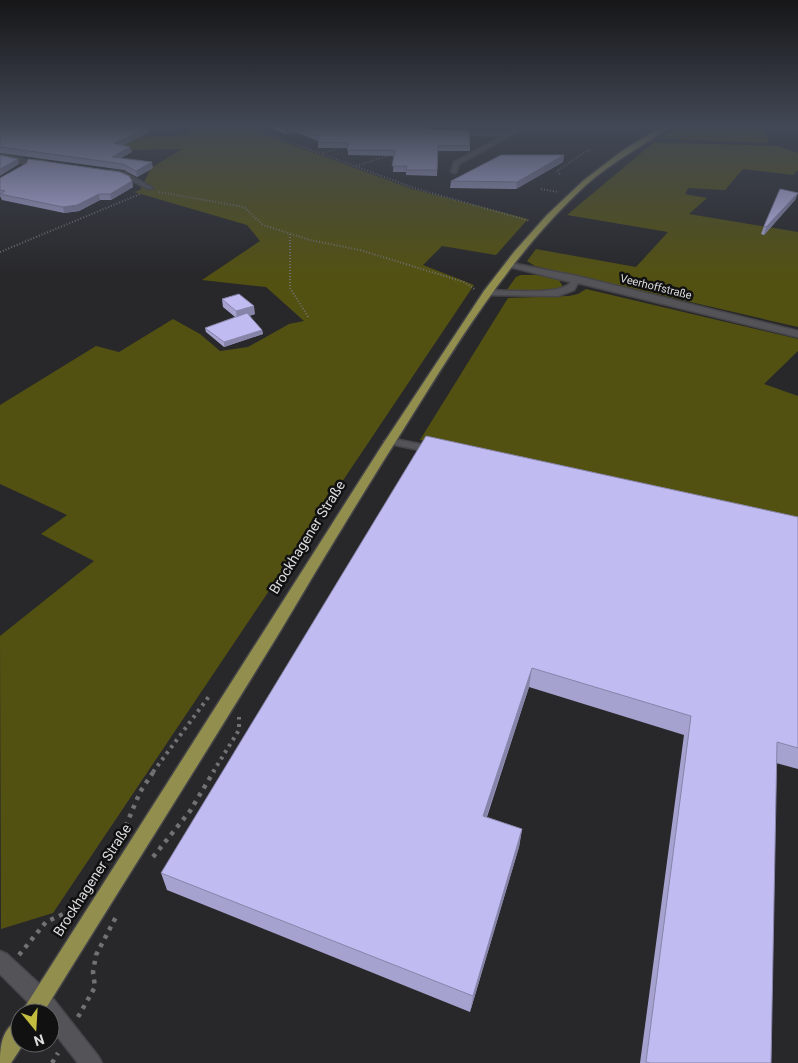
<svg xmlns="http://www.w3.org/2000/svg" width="798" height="1063" viewBox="0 0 798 1063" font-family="Roboto,sans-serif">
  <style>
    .green { fill: #535112 }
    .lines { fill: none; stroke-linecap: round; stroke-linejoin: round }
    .minor-casing { stroke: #464548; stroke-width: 3 }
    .major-casing { stroke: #464548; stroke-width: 3 }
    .path-far2 { stroke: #727274; stroke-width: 2; stroke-dasharray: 1 2; stroke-linecap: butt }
    .path-far1 { stroke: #727274; stroke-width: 4; stroke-dasharray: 3 4.5; stroke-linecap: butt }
    .path { stroke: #727274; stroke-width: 4.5; stroke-dasharray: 4 5.5; stroke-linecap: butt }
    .minor { fill: #545458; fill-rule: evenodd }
    .major { fill: #928f4e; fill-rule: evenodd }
    .wall { fill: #a5a2cf }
    .shaded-wall { fill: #8684a9 }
    .building { fill: #c0bcf1; stroke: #8684a9 }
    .labels { text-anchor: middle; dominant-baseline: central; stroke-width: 5; stroke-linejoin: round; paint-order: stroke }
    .far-street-label { font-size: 11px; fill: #dddddf; stroke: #111112 }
    .street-label { font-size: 14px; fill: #dddddf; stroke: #111112 }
  </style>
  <rect width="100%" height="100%" fill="#28282b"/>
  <!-- green -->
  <g class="green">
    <path d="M192,126H241L412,189L528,219L496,255L442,246L423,265L474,285L53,913L1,929L0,636L94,561L41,534L67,515L0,484V405L96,346L119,352L173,319L200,334L220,351L248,347L289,324L304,321L266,287L202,280L260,241L247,225L134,192L140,190L151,168L182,149L135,150L104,146L119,138L188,135Z"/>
    <path d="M679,127L763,126L769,143L660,139Z"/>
    <path d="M654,142L778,146L798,153V170L793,175L743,169L725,190L688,188L685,194L707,198L689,214L798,232V327L535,266L527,261L536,249L636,267L668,232L567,215Z"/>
    <path d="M521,275H538L559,280L563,287L555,291H506L516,277Z"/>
    <path d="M586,289L798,339V351L764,384L798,396V523L420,440L508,298L569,296L578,294Z"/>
  </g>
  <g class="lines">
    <defs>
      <g id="minor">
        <path d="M520,126H528L459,164L456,173L451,172L454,162L503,136L453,134L451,131L509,132Z"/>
        <path d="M0,154L22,158L26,161L44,160L47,162C33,170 15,160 0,158Z"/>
        <path d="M110,170L126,173L153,188L148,189L122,176L108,173L107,172Z"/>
        <path d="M506,262L577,276L798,331V337L578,283L574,290L558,296L484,295V291L487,290C505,290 561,296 571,282L506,266Z"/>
        <path d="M390,438L434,447L440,450L434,453L386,443L384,441Z"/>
        <path d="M0,951L7,954L47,991L98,1056L102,1063H78L50,1027V1013H39L0,974Z"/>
      </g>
      <g id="major">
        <path d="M663,126H671C642,147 611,162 585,186C514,252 464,332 413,414C368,485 324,557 281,630C203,758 122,885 43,1013H21L381,447L484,291L514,252L547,215L583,181L622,151Z"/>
        <path d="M20,1020V1043H24L11,1063H0C0,1046 2,1027 20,1020Z"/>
      </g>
    </defs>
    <!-- minor casing -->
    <use href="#minor" class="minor-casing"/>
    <!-- major casing -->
    <use href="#major" class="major-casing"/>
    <!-- path-far2 -->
    <g class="path-far2">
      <path d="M246,126L414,188L530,221"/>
      <path d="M431,127L443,128"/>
      <path d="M257,129L269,126"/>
      <path d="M323,153L343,147"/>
      <path d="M356,166L391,155"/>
      <path d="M560,174L557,171L590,149"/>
      <path d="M541,189L559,192"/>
      <path d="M159,192L244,207L263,225L310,240L360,250L464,282L476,290"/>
      <path d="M290,234V288L309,318"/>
      <path d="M0,252L140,194"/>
    </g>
    <!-- path-far1 -->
    <g class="path-far1">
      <path d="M153,772L210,695"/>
      <path d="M213,772L239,730V717"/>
    </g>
    <!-- path -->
    <g class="path">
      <path d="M122,835L140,792L154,771"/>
      <path d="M153,857L190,811L214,771"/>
      <path d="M19,955L46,922L74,909"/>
      <path d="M78,1017L95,987L93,972L96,955L117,915"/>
      <path d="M52,1063L58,1053"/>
    </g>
    <!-- minor -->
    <use href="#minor" class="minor"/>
    <!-- major -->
    <use href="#major" class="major"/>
  </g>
  <!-- wall -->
  <g class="wall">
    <path d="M6,126H154L146,134L123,145L132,152L121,158L153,168L137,177L124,170L0,153V128Z"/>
    <path d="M268,126H503V127H426L424,128L470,145V151H438L437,176L406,175V172H393L394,156L348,155V148H318V141L295,132L285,134Z"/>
    <path d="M564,155L563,162L516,189L450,188L451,181Z"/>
    <path d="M0,178L132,181L133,187L111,200H100L79,211L64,213L2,200L0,196Z"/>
    <path d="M798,193L795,200L764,235L761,234L764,226Z"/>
    <path d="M222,299L255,314L249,316L262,330L263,334L224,347L206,332L205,328L235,317L223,307Z"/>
    <path d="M798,517V769L776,763L771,1063H640L684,735L529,687L487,817L522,829L519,847L470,1012L167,890L161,873Z"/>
  </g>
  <!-- shaded-wall -->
  <g class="shaded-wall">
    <path d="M147,126H154L146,134L115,149L114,143Z"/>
    <path d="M295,126V132L285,134V129Z"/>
    <path d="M130,147L132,152L113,162L112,157Z"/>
    <path d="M564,155L563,162L516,189L517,182Z"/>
    <path d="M18,159L19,164L0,176V169Z"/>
    <path d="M152,162L153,168L137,177L136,171Z"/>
    <path d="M132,181L133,187L111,200L110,194Z"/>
    <path d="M798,193L795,200L764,235L766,227Z"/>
    <path d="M99,194L100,200L79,211L64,213L63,207Z"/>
    <path d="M254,306L255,314L237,320L236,311Z"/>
    <path d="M262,330L263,334L224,347V342Z"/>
    <path d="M532,668L529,687L481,833L483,816Z"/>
    <path d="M522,829L519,847L470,1012L473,996Z"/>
  </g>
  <!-- building -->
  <g class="building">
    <path d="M6,126H147L145,129L114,143L130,147L112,157L152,162L136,171L123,164L0,147V128Z"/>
    <path d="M279,126H294L285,129Z"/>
    <path d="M295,126H422L426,129L469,131L470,145L438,146L437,170H406L407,166H392L395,150H347L349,143L318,142L319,136Z"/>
    <path d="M0,155L18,159L0,169Z"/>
    <path d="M501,155H564L517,182L451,181Z"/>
    <path d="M28,159L120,172L129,176L132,181L110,194H99L77,205L63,207L0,194L5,191L0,190V178L27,163Z"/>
    <path d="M780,189L798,193L766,227L764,226Z"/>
    <path d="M239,294L254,306L236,311L222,299Z"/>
    <path d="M247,313L262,330L224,342L205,328Z"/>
    <path d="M426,436L798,517V748L777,742L771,1063H650L646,1062L691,716L532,668L483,816L522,829L473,996L161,873Z"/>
  </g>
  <!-- sky -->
  <linearGradient id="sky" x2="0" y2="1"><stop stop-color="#161618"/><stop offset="0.46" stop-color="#424855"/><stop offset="1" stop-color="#424855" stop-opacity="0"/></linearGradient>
  <rect width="798" height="275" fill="url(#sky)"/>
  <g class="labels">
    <!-- far-street labels -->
    <g class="far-street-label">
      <text transform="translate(656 287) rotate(14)">Veerhoffstraße</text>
    </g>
    <!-- street labels -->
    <g class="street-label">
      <text transform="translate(307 537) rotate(-58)">Brockhagener Straße</text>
      <text transform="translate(92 880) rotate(-57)">Brockhagener Straße</text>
    </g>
  </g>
  <!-- north arrow -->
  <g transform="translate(35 1028) rotate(162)"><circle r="24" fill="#111112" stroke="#636364"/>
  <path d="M0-4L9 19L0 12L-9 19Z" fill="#c2bd3f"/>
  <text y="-8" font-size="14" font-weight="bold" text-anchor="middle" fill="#dddddf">N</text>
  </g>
</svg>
